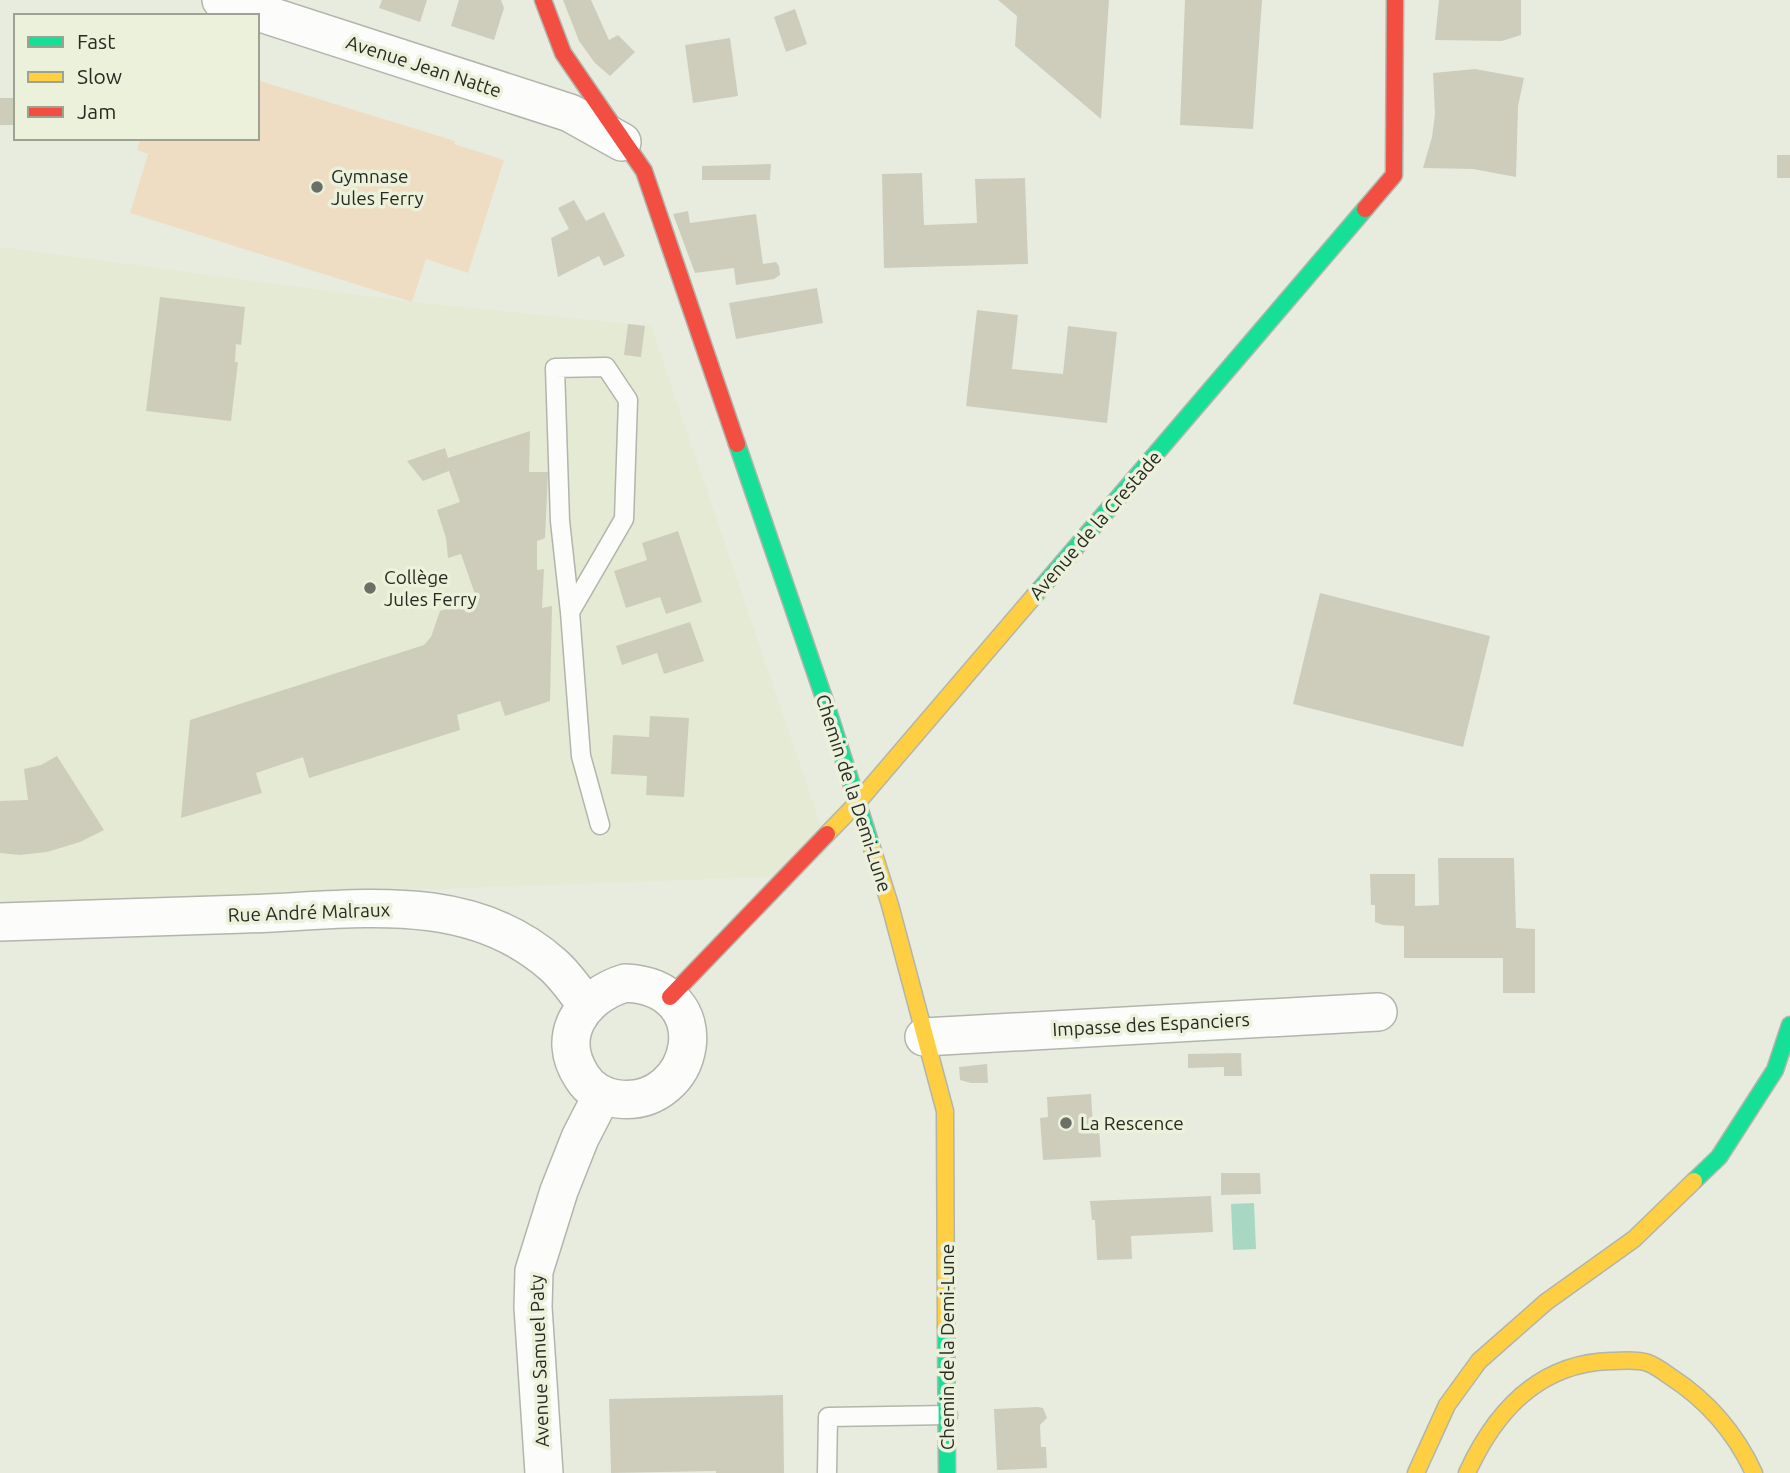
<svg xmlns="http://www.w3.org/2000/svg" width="1790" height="1473" viewBox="0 0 1790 1473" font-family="Ubuntu,sans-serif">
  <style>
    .built { fill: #e4ead3 }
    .green { fill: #eeddc2 }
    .water { fill: #a8d8c3 }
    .building { fill: #cecdbc }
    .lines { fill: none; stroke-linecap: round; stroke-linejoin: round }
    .lane-casing { stroke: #b2b5ab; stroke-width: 21 }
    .street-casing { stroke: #b2b5ab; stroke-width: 40 }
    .fast-casing { stroke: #b2b5ab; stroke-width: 19 }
    .slow-casing { stroke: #b2b5ab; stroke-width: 19 }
    .jam-casing { stroke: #b2b5ab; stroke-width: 19 }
    .lane { stroke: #fcfcfa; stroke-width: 18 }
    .street { stroke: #fcfcfa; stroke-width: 37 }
    .fast { stroke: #16e098; stroke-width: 16 }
    .slow { stroke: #ffcf43; stroke-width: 16 }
    .jam { stroke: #f24e42; stroke-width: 16 }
    .poi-dot { fill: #6c6f65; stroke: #ebf1da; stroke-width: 2.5 }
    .labels { text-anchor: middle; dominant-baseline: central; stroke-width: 7; stroke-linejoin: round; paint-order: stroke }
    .street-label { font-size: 19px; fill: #292b23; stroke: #ebf1da }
    .poi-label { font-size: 19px; fill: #292b23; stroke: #ebf1da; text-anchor: start }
  </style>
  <rect width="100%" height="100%" fill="#e8ecdf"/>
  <!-- built -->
  <path class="built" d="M0,247L412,302L651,326L829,850L791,876L0,905Z"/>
  <!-- green -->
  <path class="green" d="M257,80L455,141L454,144L504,160L468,273L426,259L412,302L130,213L148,154L137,150L141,138H257Z"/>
  <!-- water -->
  <path class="water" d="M1254,1203L1256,1249L1233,1250L1231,1204Z"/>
  <!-- building -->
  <g class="building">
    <path d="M382,0H427L420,22L379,8Z"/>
    <path d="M459,0H501L504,8L494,40L451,26Z"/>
    <path d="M563,0H591L609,40L618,35L635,52L610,76L595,63L579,41Z"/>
    <path d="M998,0H1109L1101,119L1015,46L1017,16Z"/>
    <path d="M1185,0H1262L1253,129L1180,125Z"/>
    <path d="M1439,0H1521V35L1502,41L1435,40Z"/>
    <path d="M795,9L807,44L786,52L774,17Z"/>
    <path d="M730,38L738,96L693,103L685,45Z"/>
    <path d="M1475,69L1524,78L1518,106L1516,177L1473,169L1423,168L1432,137L1435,114L1433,73Z"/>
    <path d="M0,98H14L13,125H0Z"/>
    <rect x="1777" y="155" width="13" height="23"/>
    <path d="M771,164L770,180H702V166Z"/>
    <path d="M922,173L924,225L977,223L975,179L1025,178L1028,264L884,268L882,174Z"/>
    <path d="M574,200L586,221L604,212L625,256L604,266L599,256L558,277L551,238L569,229L558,208Z"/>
    <path d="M688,211L690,223L756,214L763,264L776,262L779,266L780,275L774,279L736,285L734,268L695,273L673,214Z"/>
    <path d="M817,288L823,323L736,339L729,303Z"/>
    <path d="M160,297L245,307L241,345L236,344L235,362H238L231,421L146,411Z"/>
    <path d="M977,310L1018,315L1012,369L1063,374L1068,326L1117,332L1107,423L966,406Z"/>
    <path d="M628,324L645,326L641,357L624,355Z"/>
    <path d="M530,431L529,472H548L545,538L537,541V570L544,569L542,608L552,606L550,701L505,716L500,701L457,715L460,730L309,778L303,757L256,773L262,793L181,818L190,720L424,645L431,637L440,611L477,600L461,554L448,558L446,538L437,510L460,502L449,471L423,481L407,461L445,448L448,458Z"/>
    <path d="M678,531L702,602L666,614L660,597L626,608L614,571L647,560L642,543Z"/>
    <path d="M1320,593L1490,636L1463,747L1293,704Z"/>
    <path d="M690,622L704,661L664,674L657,653L622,665L616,646Z"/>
    <path d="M650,716L689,718L684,797L646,795L647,776L611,774L613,735L649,737Z"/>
    <path d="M57,756L104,830L80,842L47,852L20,855L0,853V801L28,800L24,769L41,765Z"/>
    <path d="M1438,858H1514L1516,928L1535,929V993H1503V958H1404V926L1383,925L1375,922V905H1371L1370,874H1415V906L1439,905Z"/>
    <path d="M1241,1053L1242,1076H1224V1067L1188,1068V1054Z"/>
    <path d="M987,1064L988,1083H971L960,1080L959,1067Z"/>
    <path d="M1091,1094L1093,1128H1099L1101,1157L1043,1160L1040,1118L1048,1117L1047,1097Z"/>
    <path d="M1221,1173H1260L1261,1194L1221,1195Z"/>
    <path d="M1211,1196L1213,1232L1131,1236L1132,1259L1097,1260L1095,1220H1092L1090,1201Z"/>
    <path d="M783,1395L784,1473H716V1471L611,1473L609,1399Z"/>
    <path d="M1038,1407L1043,1408L1047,1418L1040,1425L1041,1447H1046L1047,1468L997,1470L994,1409Z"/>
  </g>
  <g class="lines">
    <defs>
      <g id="lane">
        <path d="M570,612L560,521L555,368L606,367L628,400L624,519L570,612L581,756L600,825"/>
        <path d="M827,1473L828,1417L948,1415"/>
      </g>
      <g id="street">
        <path d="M221,0L570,113L622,142"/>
        <path d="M0,922C82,919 163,917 245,914C349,911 466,888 552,964C565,975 576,991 586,1005"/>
        <path d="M625,983C722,987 696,1108 618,1099C603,1097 590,1090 582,1077C554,1035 583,996 625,983Z"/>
        <path d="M924,1037L1378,1012"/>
        <path d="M544,1473L533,1307L534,1271L559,1191L580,1138L602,1095"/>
      </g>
      <g id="fast">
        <path d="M737,444L825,701L872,848"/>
        <path d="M1035,595L1365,209"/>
        <path d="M1694,1181L1719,1157L1775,1070L1790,1025"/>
        <path d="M946,1327L947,1473"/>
      </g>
      <g id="slow">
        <path d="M827,834L857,803L1035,595"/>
        <path d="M872,848L890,905L945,1111L946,1327"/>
        <path d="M1416,1473L1447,1405L1479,1361L1546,1302L1634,1239L1694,1181"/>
        <path d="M1467,1473C1495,1412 1538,1363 1611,1361C1622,1361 1637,1359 1648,1363C1656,1366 1664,1372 1671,1377C1708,1401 1735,1432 1754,1473"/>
      </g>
      <g id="jam">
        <path d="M543,0L563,53L644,171L737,444"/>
        <path d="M1365,209L1394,175L1395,0"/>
        <path d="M670,997L827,834"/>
      </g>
    </defs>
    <!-- lane casing -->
    <use href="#lane" class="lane-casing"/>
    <!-- street casing -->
    <use href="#street" class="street-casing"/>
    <!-- fast casing -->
    <use href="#fast" class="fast-casing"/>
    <!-- slow casing -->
    <use href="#slow" class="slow-casing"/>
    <!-- jam casing -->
    <use href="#jam" class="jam-casing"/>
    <!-- lane -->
    <use href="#lane" class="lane"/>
    <!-- street -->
    <use href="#street" class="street"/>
    <!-- fast -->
    <use href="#fast" class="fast"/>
    <!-- slow -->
    <use href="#slow" class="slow"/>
    <!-- jam -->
    <use href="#jam" class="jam"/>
  </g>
  <!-- markers -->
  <g class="poi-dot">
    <circle cx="317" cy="187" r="7"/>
    <circle cx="370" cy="588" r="7"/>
    <circle cx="1066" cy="1123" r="7"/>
  </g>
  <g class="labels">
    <!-- street labels -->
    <g class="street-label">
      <text transform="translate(424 66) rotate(18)">Avenue Jean Natte</text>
      <text transform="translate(1095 525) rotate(-49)">Avenue de la Crestade</text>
      <text transform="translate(854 793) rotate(72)">Chemin de la Demi-Lune</text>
      <text transform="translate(309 912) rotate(-2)">Rue André Malraux</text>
      <text transform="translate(1151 1024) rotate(-3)">Impasse des Espanciers</text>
      <text transform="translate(947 1347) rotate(-90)">Chemin de la Demi-Lune</text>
      <text transform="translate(539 1361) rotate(-92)">Avenue Samuel Paty</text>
    </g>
    <!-- poi labels -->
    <g class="poi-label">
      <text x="331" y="176">Gymnase<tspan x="331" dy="22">Jules Ferry</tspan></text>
      <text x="384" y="577">Collège<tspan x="384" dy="22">Jules Ferry</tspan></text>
      <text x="1080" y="1123">La Rescence</text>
    </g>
  </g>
  <!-- legend -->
  <rect x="14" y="14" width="245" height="126" fill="#ebf1da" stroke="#9da291" stroke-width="2"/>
  <rect x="28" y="37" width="35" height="10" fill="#16e098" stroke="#9da291" stroke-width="2"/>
  <text x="77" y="49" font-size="21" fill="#292b23">Fast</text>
  <rect x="28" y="72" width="35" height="10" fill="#ffcf43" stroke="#9da291" stroke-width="2"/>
  <text x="77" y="84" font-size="21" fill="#292b23">Slow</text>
  <rect x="28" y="107" width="35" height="10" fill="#f24e42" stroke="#9da291" stroke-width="2"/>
  <text x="77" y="119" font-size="21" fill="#292b23">Jam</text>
</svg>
